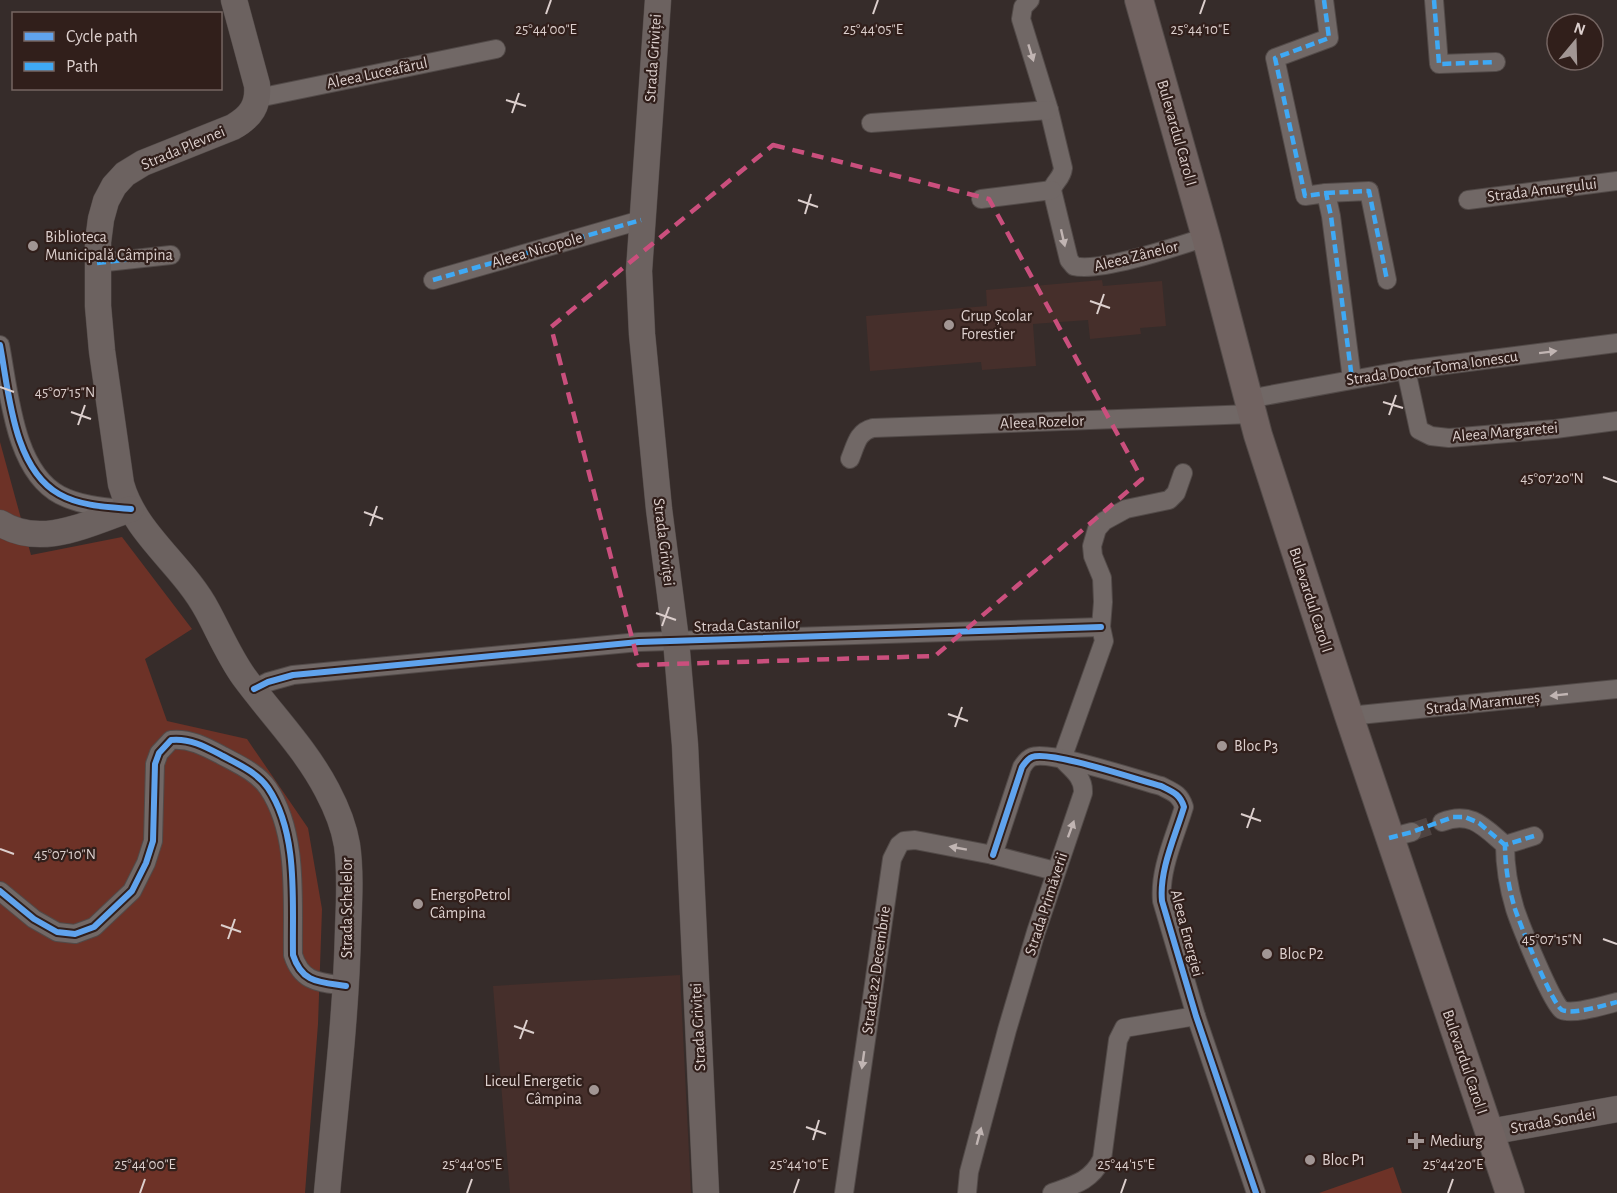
<svg xmlns="http://www.w3.org/2000/svg" width="1617" height="1193" viewBox="0 0 1617 1193" font-family="'Alegreya Sans',sans-serif">
  <style>
    .built { fill: #462f2b }
    .green { fill: #6d3227 }
    .lines { fill: none; stroke-linecap: round; stroke-linejoin: round }
    .street-tunnel { stroke: #4f4442; stroke-width: 18; stroke-dasharray: 18 9; stroke-linecap: butt }
    .street-casing { stroke: #524a48; stroke-width: 20 }
    .secondary-casing { stroke: #524a48; stroke-width: 27 }
    .primary-casing { stroke: #524a48; stroke-width: 30 }
    .street { stroke: #716866; stroke-width: 18 }
    .secondary { stroke: #6c6260; stroke-width: 26 }
    .primary { stroke: #716361; stroke-width: 28 }
    .quiet { stroke: #3fa9f5; stroke-width: 4.5; stroke-dasharray: 9 4.5; stroke-linecap: butt }
    .cycleway-casing { stroke: #311f1b; stroke-width: 10 }
    .cycleway { stroke: #60a3ed; stroke-width: 6 }
    .oneway { fill: #c1b5b3 }
    .marked { fill: none; stroke: #ca4f7d; stroke-width: 4.5; stroke-dasharray: 12 8; stroke-linejoin: round }
    .ticks { fill: none; stroke: #dccfcd; stroke-width: 2 }
    .poi-dot { fill: #a29694; stroke: #311f1b; stroke-width: 2 }
    .labels { text-anchor: middle; dominant-baseline: central; stroke-width: 4.5; stroke-linejoin: round; paint-order: stroke }
    .street-label { font-size: 16px; fill: #dccfcd; stroke: #311f1b }
    .poi-label { font-size: 16px; fill: #dccfcd; stroke: #311f1b; text-anchor: start }
    .ticks-label { font-size: 15px; text-anchor: middle; fill: #dccfcd; stroke: #311f1b; stroke-width: 4.5; stroke-linejoin: round; paint-order: stroke }
  </style>
  <rect width="100%" height="100%" fill="#362c2a"/>
  <!-- built -->
  <g class="built">
    <path d="M1102,280L1103,286L1162,281L1166,326L1140,328L1141,334L1090,339L1088,320L1033,324L1036,366L982,370L981,362L870,371L866,316L987,306L986,290Z"/>
    <path d="M680,975L691,1193H510L493,986Z"/>
  </g>
  <!-- green -->
  <g class="green">
    <path d="M0,442L31,555L122,537L192,629L145,659L167,721L247,739L308,828L322,909L318,1024L305,1193H0Z"/>
    <path d="M1393,1167L1402,1193H1319Z"/>
  </g>
  <g class="lines">
    <!-- street-tunnel -->
    <path class="street-tunnel" d="M1412,832L1442,822"/>
    <defs>
      <g id="street">
        <path d="M1030,0L1023,7L1021,19L1049,110L1063,168C1062,179 1054,181 1052,190L1069,260L1074,266C1099,273 1178,246 1206,237"/>
        <path d="M1324,0L1329,38L1275,58L1305,196L1326,193L1331,216L1352,379"/>
        <path d="M1434,0L1439,64L1496,62"/>
        <path d="M258,98L496,49"/>
        <path d="M871,123L1049,110"/>
        <path d="M1326,193L1369,191L1387,280"/>
        <path d="M981,199L1052,190"/>
        <path d="M1468,200L1617,181"/>
        <path d="M97,263L171,255"/>
        <path d="M433,280L641,220"/>
        <path d="M0,345C9,391 14,471 60,495C79,505 102,507 123,509"/>
        <path d="M1406,370L1419,430L1431,436L1449,438L1555,429L1617,421"/>
        <path d="M1248,399L1406,370L1617,343"/>
        <path d="M850,459C856,445 857,432 873,428L1252,414"/>
        <path d="M254,689L268,682L293,675L639,642L1101,627"/>
        <path d="M1349,716L1617,689"/>
        <path d="M1062,759L1104,641L1101,627L1103,602L1102,578L1093,556L1092,546L1097,529L1104,521L1126,509L1169,500L1176,493L1183,473"/>
        <path d="M1442,822C1471,810 1485,828 1505,845"/>
        <path d="M1534,836L1505,845C1505,867 1509,889 1515,909C1520,924 1552,1004 1562,1010C1573,1015 1605,1005 1617,1002"/>
        <path d="M1389,838L1412,832"/>
        <path d="M993,855L1022,767C1025,763 1027,759 1032,757C1050,750 1138,780 1161,786C1173,792 1180,794 1184,807C1175,837 1159,870 1162,901L1196,1016L1256,1193"/>
        <path d="M0,891L34,919L57,932L75,934L94,927L132,891L146,863L153,841L155,764L159,753L171,740C190,738 206,747 223,756C238,764 258,773 268,788C299,834 292,902 293,955C302,983 319,982 346,986"/>
        <path d="M844,1193L892,859L899,845L904,841L915,840L993,855L1055,871"/>
        <path d="M967,1193L969,1172L1007,1030L1036,932L1083,793C1084,778 1073,770 1063,760"/>
        <path d="M1052,1193C1074,1185 1091,1181 1102,1159L1118,1040L1124,1028L1196,1016"/>
      </g>
      <g id="secondary">
        <path d="M234,0L257,85C259,105 251,117 233,127L143,163L125,174L114,186L106,201L101,219L98,242V306L102,351L121,484C135,534 183,565 207,610C219,632 229,656 244,677C272,715 305,748 327,790C336,807 344,827 347,845C351,873 349,903 348,931C346,1019 335,1106 327,1193"/>
        <path d="M658,0L639,271L642,334L659,509L676,640L685,745L706,1193"/>
        <path d="M0,523C41,549 89,523 131,509"/>
        <path d="M1489,1132L1617,1109"/>
      </g>
      <path id="primary" d="M1139,0L1206,237L1258,435L1349,716L1510,1193"/>
    </defs>
    <!-- street casing -->
    <use href="#street" class="street-casing"/>
    <!-- secondary casing -->
    <use href="#secondary" class="secondary-casing"/>
    <!-- primary casing -->
    <use href="#primary" class="primary-casing"/>
    <!-- street -->
    <use href="#street" class="street"/>
    <!-- secondary -->
    <use href="#secondary" class="secondary"/>
    <!-- primary -->
    <use href="#primary" class="primary"/>
    <!-- quiet -->
    <g class="quiet">
      <path d="M1324,0L1329,38L1275,58L1305,196L1326,193L1331,216L1352,379"/>
      <path d="M1434,0L1439,64L1496,62"/>
      <path d="M1326,193L1369,191L1387,280"/>
      <path d="M97,263L171,255"/>
      <path d="M433,280L641,220"/>
      <path d="M1534,836L1505,845C1505,867 1509,889 1515,909C1520,924 1552,1004 1562,1010C1573,1015 1605,1005 1617,1002"/>
      <path d="M1389,838L1412,832L1453,817H1465L1479,823L1505,845"/>
    </g>
    <defs>
      <g id="cycleway">
        <path d="M0,345C9,392 13,468 59,494C80,506 107,507 131,509"/>
        <path d="M254,689L268,682L293,675L639,642L1101,627"/>
        <path d="M993,855L1022,767C1025,763 1027,759 1032,757C1050,750 1138,780 1161,786C1173,792 1180,794 1184,807C1175,837 1159,870 1162,901L1196,1016L1256,1193"/>
        <path d="M0,891L34,919L57,932L75,934L94,927L132,891L146,863L153,841L155,764L159,753L171,740C190,738 206,747 223,756C238,764 258,773 268,788C299,834 292,902 293,955C302,983 319,982 346,986"/>
      </g>
    </defs>
    <!-- cycleway casing -->
    <use href="#cycleway" class="cycleway-casing"/>
    <!-- cycleway -->
    <use href="#cycleway" class="cycleway"/>
  </g>
  <!-- one-way arrows -->
  <defs><path id="oneway-solid" d="M-6-.8H1V-3.2L6.5 0L1 3.2V.8H-6Z" transform="scale(1.5)"/></defs>
  <g class="oneway">
    <use href="#oneway-solid" transform="translate(1031 53) rotate(73)"/>
    <use href="#oneway-solid" transform="translate(1063 238) rotate(77)"/>
    <use href="#oneway-solid" transform="translate(1548 352) rotate(-7)"/>
    <use href="#oneway-solid" transform="translate(1559 695) rotate(174)"/>
    <use href="#oneway-solid" transform="translate(1071 829) rotate(-70)"/>
    <use href="#oneway-solid" transform="translate(958 848) rotate(-170)"/>
    <use href="#oneway-solid" transform="translate(863 1060) rotate(98)"/>
    <use href="#oneway-solid" transform="translate(979 1136) rotate(-75)"/>
  </g>
  <!-- marked area -->
  <path class="marked" d="M773,145L989,199L1142,479L935,656L639,665L551,327Z"/>
  <!-- ticks -->
  <path class="ticks" d="M546,14L551,0M873,14L878,0M1200,14L1205,0M506,100L526,106M512,113L519,93M798,200L818,207M805,214L811,194M1090,301L1110,308M1097,314L1104,294M0,387L14,392M1383,402L1403,408M71,412L91,419M1389,415L1396,395M78,425L85,405M1603,477L1617,482M364,512L383,519M370,526L377,506M656,613L676,620M662,626L669,607M948,714L968,721M955,727L962,707M1241,814L1261,821M1247,828L1254,808M0,849L14,854M221,925L241,932M228,939L235,919M1603,939L1617,944M514,1026L534,1033M520,1039L527,1020M806,1127L826,1134M813,1140L819,1120M140,1193L145,1179M467,1193L472,1179M794,1193L799,1179M1121,1193L1126,1179M1448,1193L1453,1179"/>
  <!-- markers -->
  <g class="poi-dot">
    <circle cx="33" cy="246" r="6"/>
    <circle cx="949" cy="325" r="6"/>
    <circle cx="1222" cy="746" r="6"/>
    <circle cx="418" cy="904" r="6"/>
    <circle cx="1267" cy="954" r="6"/>
    <circle cx="594" cy="1090" r="6"/>
    <path d="M1413 1132h6v6h6v6h-6v6h-6v-6h-6v-6h6z"/>
    <circle cx="1310" cy="1160" r="6"/>
  </g>
  <g class="labels">
    <!-- street labels -->
    <g class="street-label">
      <text transform="translate(653 58) rotate(-86)">Strada Griviței</text>
      <text transform="translate(377 73) rotate(-12)">Aleea Luceafărul</text>
      <text transform="translate(1177 133) rotate(74)">Bulevardul Carol I</text>
      <text transform="translate(183 148) rotate(-23)">Strada Plevnei</text>
      <text transform="translate(1542 190) rotate(-7)">Strada Amurgului</text>
      <text transform="translate(537 250) rotate(-16)">Aleea Nicopole</text>
      <text transform="translate(1136 256) rotate(-14)">Aleea Zânelor</text>
      <text transform="translate(1432 368) rotate(-8)">Strada Doctor Toma Ionescu</text>
      <text transform="translate(1042 422) rotate(-2)">Aleea Rozelor</text>
      <text transform="translate(1505 432) rotate(-5)">Aleea Margaretei</text>
      <text transform="translate(664 542) rotate(83)">Strada Griviței</text>
      <text transform="translate(1311 600) rotate(72)">Bulevardul Carol I</text>
      <text transform="translate(747 625) rotate(-2)">Strada Castanilor</text>
      <text transform="translate(1483 703) rotate(-6)">Strada Maramureș</text>
      <text transform="translate(1046 904) rotate(-72)">Strada Primăverii</text>
      <text transform="translate(347 908) rotate(-90)">Strada Schelelor</text>
      <text transform="translate(1187 933) rotate(75)">Aleea Energiei</text>
      <text transform="translate(876 970) rotate(-82)">Strada 22 Decembrie</text>
      <text transform="translate(698 1027) rotate(-93)">Strada Griviței</text>
      <text transform="translate(1465 1062) rotate(71)">Bulevardul Carol I</text>
      <text transform="translate(1553 1121) rotate(-10)">Strada Sondei</text>
    </g>
    <!-- poi labels -->
    <g class="poi-label">
      <text x="45" y="237">Biblioteca<tspan x="45" dy="18">Municipală Câmpina</tspan></text>
      <text x="961" y="316">Grup Școlar<tspan x="961" dy="18">Forestier</tspan></text>
      <text x="1234" y="746">Bloc P3</text>
      <text x="430" y="895">EnergoPetrol<tspan x="430" dy="18">Câmpina</tspan></text>
      <text x="1279" y="954">Bloc P2</text>
      <text x="582" y="1081" text-anchor="end">Liceul Energetic<tspan x="582" dy="18">Câmpina</tspan></text>
      <text x="1430" y="1141">Mediurg</text>
      <text x="1322" y="1160">Bloc P1</text>
    </g>
  </g>
  <g class="ticks-label">
    <text x="546" y="34">25°44'00"E</text>
    <text x="873" y="34">25°44'05"E</text>
    <text x="1200" y="34">25°44'10"E</text>
    <text x="65" y="397">45°07'15"N</text>
    <text x="1552" y="483">45°07'20"N</text>
    <text x="65" y="859">45°07'10"N</text>
    <text x="1552" y="944">45°07'15"N</text>
    <text x="145" y="1169">25°44'00"E</text>
    <text x="472" y="1169">25°44'05"E</text>
    <text x="799" y="1169">25°44'10"E</text>
    <text x="1126" y="1169">25°44'15"E</text>
    <text x="1453" y="1169">25°44'20"E</text>
  </g>
  <!-- legend -->
  <rect x="12" y="12" width="210" height="78" fill="#311f1b" stroke="#756562" stroke-width="1.5"/>
  <rect x="24" y="32" width="30" height="9" fill="#60a3ed" stroke="#756562" stroke-width="1.5"/>
  <text x="66" y="42" font-size="18" fill="#dccfcd">Cycle path</text>
  <rect x="24" y="62" width="30" height="9" fill="#3fa9f5" stroke="#756562" stroke-width="1.5"/>
  <text x="66" y="72" font-size="18" fill="#dccfcd">Path</text>
  <!-- north arrow -->
  <g transform="translate(1575 42) rotate(19)"><circle r="28" fill="#311f1b" stroke="#756562" stroke-width="1.5"/>
  <path d="M0-4.5L10 22L0 15L-10 22Z" fill="#a29694"/>
  <text y="-9" font-size="16" font-weight="bold" text-anchor="middle" fill="#dccfcd">N</text>
  </g>
</svg>
